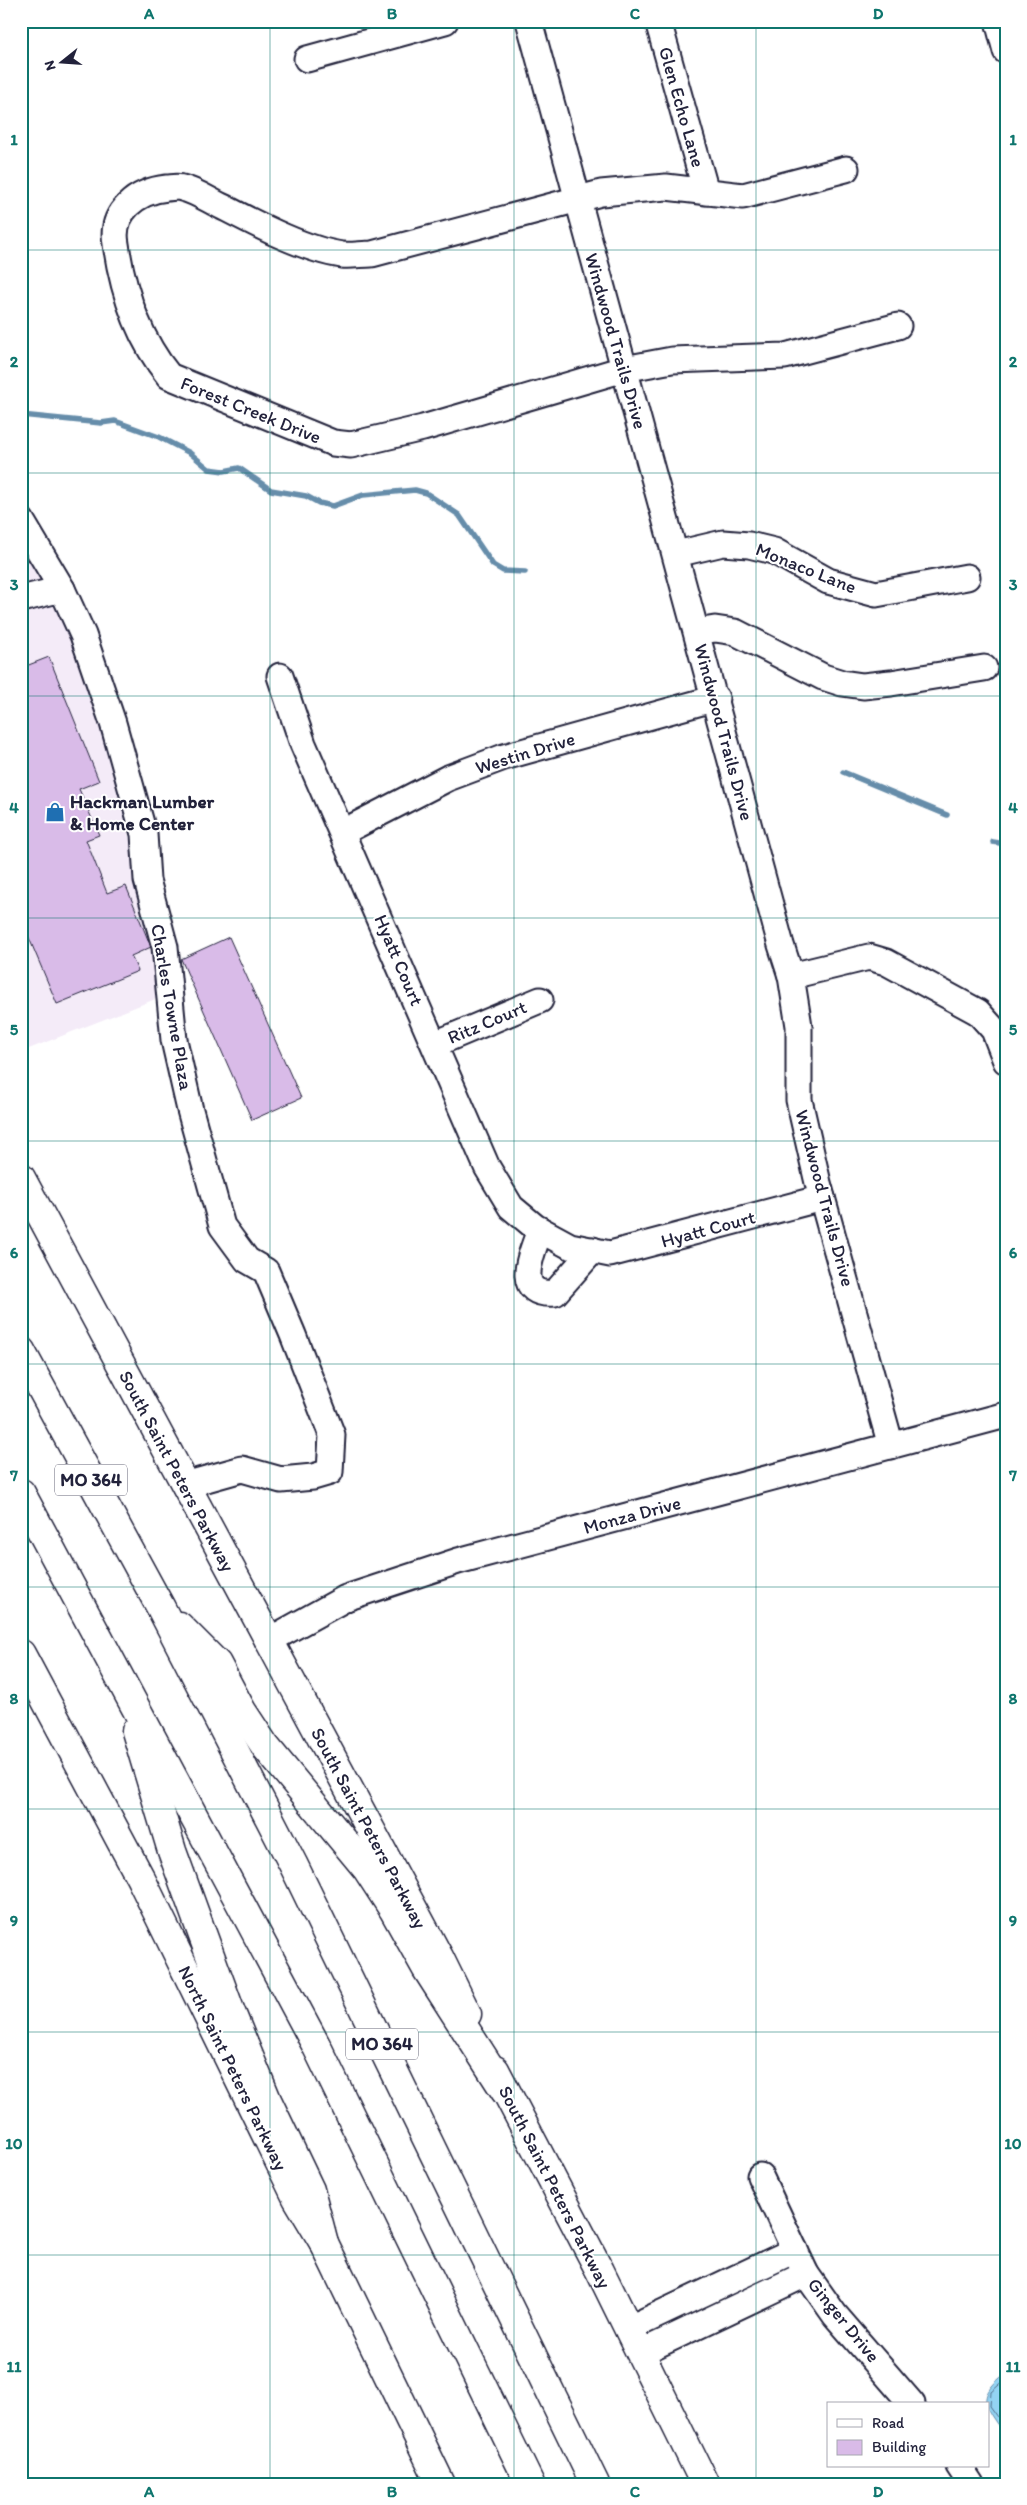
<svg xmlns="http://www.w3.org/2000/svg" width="1027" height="2505" viewBox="0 0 1027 2505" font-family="Itim,sans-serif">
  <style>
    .built { fill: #f4ebf8 }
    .water { fill: #93d4f4; stroke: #668daa }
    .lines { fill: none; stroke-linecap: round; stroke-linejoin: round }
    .shore { stroke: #4f6985; stroke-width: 1 }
    .stream { stroke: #668daa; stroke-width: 5.5 }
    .building { fill: #d9bbe8; stroke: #22223b }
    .minor-casing { stroke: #22223b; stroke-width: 29 }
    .major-casing { stroke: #22223b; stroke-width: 31 }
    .highway-casing { stroke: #22223b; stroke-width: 31 }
    .minor { stroke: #fff; stroke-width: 25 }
    .major { stroke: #fff; stroke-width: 28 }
    .highway { stroke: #fff; stroke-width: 28 }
    .grid { fill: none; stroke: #0f766e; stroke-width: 1; stroke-opacity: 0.55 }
    .labels { text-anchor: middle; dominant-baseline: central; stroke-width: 4; stroke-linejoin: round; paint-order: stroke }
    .shield { fill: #fff; stroke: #646476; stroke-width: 1 }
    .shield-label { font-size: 18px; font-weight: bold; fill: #22223b }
    .street-label { font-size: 19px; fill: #22223b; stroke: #fff }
    .poi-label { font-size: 19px; font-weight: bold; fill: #22223b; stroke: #fff; text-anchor: start }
    .neatline { fill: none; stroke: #0f766e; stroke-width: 2 }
    .grid-label { font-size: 16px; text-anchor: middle; font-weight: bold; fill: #0f766e }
  </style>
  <rect width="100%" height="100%" fill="#fff"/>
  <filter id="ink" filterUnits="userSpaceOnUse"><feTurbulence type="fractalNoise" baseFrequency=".02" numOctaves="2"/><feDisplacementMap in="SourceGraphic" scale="10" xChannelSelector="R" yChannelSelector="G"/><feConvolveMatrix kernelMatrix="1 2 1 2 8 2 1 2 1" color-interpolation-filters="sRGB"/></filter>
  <g filter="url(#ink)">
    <!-- built -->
    <path class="built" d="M21,498L58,567L157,943L158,998L21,1052Z"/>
    <!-- water -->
    <path class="water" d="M1006,2373V2437C986,2407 973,2399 1006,2373Z"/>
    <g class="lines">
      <!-- shore -->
      <path class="shore" d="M1006,2379L991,2392L990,2406L1006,2428"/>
      <!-- stream -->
      <g class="stream">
        <path d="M21,415L101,423L115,421L159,437L190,453L209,469L224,471L239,468L271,490L306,496L319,503L333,506L363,495L415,490L426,493L459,515L493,565L503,571L525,572"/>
        <path d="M843,772L947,815"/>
        <path d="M993,842L1006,844"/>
      </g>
    </g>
    <!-- building -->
    <g class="building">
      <path d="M21,545L30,559L21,564Z"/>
      <path d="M49,657L99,781L79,789L99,835L86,840L107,893L126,886L151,947L131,956L138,971L57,1004L21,919V668Z"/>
      <path d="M229,937L301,1098L252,1120L181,959Z"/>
    </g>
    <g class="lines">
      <defs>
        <g id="minor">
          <path d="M529,21C612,330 699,636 781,945L791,976L799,1026V1100L818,1183L891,1446"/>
          <path d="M658,21L706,192"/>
          <path d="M998,21L1006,51"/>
          <path d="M307,59L445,21"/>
          <path d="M846,169L743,196L666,187L601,193L372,254C362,254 351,256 342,255C305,250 256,224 223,207C210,201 196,191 182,188C178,186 171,188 167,188C137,191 110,212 116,244C123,292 138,338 169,376L333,443L351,445L423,428L624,369L672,360L785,356L898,326"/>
          <path d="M21,520L62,589"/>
          <path d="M676,554L723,543L749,545L774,551L828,581L876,594L967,577"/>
          <path d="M21,599L62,589L83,635L113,723L144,834L147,880L165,947L174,1040L190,1110L222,1226L247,1260L266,1271L293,1335L332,1435L330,1472L313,1477L281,1480L242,1469L185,1485"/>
          <path d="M697,632L715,629L735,632L823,677L842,683L863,686L891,683L984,668"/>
          <path d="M280,676L303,744L487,1167L511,1207L535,1227L570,1246L610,1254L822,1198"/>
          <path d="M343,832L448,778L504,757L716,698"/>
          <path d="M791,976L869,957L886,962L978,1012L994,1030L1006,1061"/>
          <path d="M435,1044L540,1000"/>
          <path d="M540,1230C532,1253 511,1297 555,1293L593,1250"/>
          <path d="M268,1641L346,1598L458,1561L1006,1415"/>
          <path d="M760,2176L806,2274L835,2315L912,2404"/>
          <path d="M628,2329L795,2250"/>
          <path d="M640,2353L806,2274"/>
          <path d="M959,2466L971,2484"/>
        </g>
        <g id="major">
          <path d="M21,1178L439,1957L467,2014"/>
          <path d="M21,1654L141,1879L297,2198L324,2243L441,2484"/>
          <path d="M495,2070L600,2271L705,2484"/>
        </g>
        <g id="highway">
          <path d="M21,1351L161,1608L293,1864L595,2484"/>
          <path d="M21,1493L316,2045L530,2484"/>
          <path d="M179,1626L217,1664L242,1711L265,1746L367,1869L393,1909L426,1968L505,2091"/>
          <path d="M136,1731L172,1851L230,2010L267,2100L310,2190L324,2243"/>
        </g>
      </defs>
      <!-- minor casing -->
      <use href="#minor" class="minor-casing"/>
      <!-- major casing -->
      <use href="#major" class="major-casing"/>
      <!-- highway casing -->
      <use href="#highway" class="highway-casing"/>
      <!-- minor -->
      <use href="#minor" class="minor"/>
      <!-- major -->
      <use href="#major" class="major"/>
      <!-- highway -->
      <use href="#highway" class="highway"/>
    </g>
  </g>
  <!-- grid -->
  <path class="grid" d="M270,21V2484M514,21V2484M756,21V2484M21,250H1006M21,473H1006M21,696H1006M21,918H1006M21,1141H1006M21,1364H1006M21,1587H1006M21,1809H1006M21,2032H1006M21,2255H1006"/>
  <!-- icons -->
  <defs>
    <symbol id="shop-bare" viewBox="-9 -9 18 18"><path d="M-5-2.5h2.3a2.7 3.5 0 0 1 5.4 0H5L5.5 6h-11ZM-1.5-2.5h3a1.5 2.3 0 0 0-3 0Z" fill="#1f6fb2" stroke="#fff" stroke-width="2.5" paint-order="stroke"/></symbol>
  </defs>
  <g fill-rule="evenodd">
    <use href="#shop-bare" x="41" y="798" width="28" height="28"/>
  </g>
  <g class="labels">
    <!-- shield labels -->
    <g class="shield">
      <rect x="55" y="1464.5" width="72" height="31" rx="4"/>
      <rect x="346" y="2028.5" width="72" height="31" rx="4"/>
    </g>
    <g class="shield-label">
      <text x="91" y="1480">MO 364</text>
      <text x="382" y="2044">MO 364</text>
    </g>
    <!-- street labels -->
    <g class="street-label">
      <text transform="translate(682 107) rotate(74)">Glen Echo Lane</text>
      <text transform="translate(616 341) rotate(74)">Windwood Trails Drive</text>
      <text transform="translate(251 410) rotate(22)">Forest Creek Drive</text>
      <text transform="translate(806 568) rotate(22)">Monaco Lane</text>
      <text transform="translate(724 732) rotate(75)">Windwood Trails Drive</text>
      <text transform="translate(525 753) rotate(-17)">Westin Drive</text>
      <text transform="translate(399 960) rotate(67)">Hyatt Court</text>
      <text transform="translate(172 1007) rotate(80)">Charles Towne Plaza</text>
      <text transform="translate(487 1022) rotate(-23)">Ritz Court</text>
      <text transform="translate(825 1198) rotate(75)">Windwood Trails Drive</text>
      <text transform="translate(708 1229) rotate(-15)">Hyatt Court</text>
      <text transform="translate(177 1471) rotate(62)">South Saint Peters Parkway</text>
      <text transform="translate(632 1515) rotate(-15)">Monza Drive</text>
      <text transform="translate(369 1828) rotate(62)">South Saint Peters Parkway</text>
      <text transform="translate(233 2068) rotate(64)">North Saint Peters Parkway</text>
      <text transform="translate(555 2187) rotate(63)">South Saint Peters Parkway</text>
      <text transform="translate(844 2320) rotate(51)">Ginger Drive</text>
    </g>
    <!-- poi labels -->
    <g class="poi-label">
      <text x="70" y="801">Hackman Lumber<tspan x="70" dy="22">&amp; Home Center</tspan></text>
    </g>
  </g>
  <!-- margin -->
  <rect width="1027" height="2505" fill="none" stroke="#fff" stroke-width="55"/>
  <!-- legend -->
  <rect x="827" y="2402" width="162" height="65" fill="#ffffff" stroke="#a7a7b1"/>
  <rect x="837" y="2419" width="25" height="8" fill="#ffffff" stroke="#a7a7b1"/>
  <text x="872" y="2428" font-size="15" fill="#22223b">Road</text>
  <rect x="837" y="2440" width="25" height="15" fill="#d9bbe8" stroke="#a7a7b1"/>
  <text x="872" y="2452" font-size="15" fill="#22223b">Building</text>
  <!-- north arrow -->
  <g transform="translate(62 62) rotate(253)" stroke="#ffffff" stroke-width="4" paint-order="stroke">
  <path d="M0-4L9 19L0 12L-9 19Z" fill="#22223b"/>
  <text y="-8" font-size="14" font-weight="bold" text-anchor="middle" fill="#22223b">N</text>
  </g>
  <rect x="28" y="28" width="972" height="2450" class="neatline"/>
  <g class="grid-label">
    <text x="149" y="19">A</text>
    <text x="392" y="19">B</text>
    <text x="635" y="19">C</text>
    <text x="878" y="19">D</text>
    <text x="14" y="145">1</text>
    <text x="1013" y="145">1</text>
    <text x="14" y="367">2</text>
    <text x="1013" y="367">2</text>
    <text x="14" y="590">3</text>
    <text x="1013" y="590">3</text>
    <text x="14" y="813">4</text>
    <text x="1013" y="813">4</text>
    <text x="14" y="1035">5</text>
    <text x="1013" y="1035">5</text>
    <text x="14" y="1258">6</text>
    <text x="1013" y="1258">6</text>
    <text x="14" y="1481">7</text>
    <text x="1013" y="1481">7</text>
    <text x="14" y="1704">8</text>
    <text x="1013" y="1704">8</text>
    <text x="14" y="1926">9</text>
    <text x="1013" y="1926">9</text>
    <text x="14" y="2149">10</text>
    <text x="1013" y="2149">10</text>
    <text x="14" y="2372">11</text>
    <text x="1013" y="2372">11</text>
    <text x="149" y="2497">A</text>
    <text x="392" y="2497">B</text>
    <text x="635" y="2497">C</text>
    <text x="878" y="2497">D</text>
  </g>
</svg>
